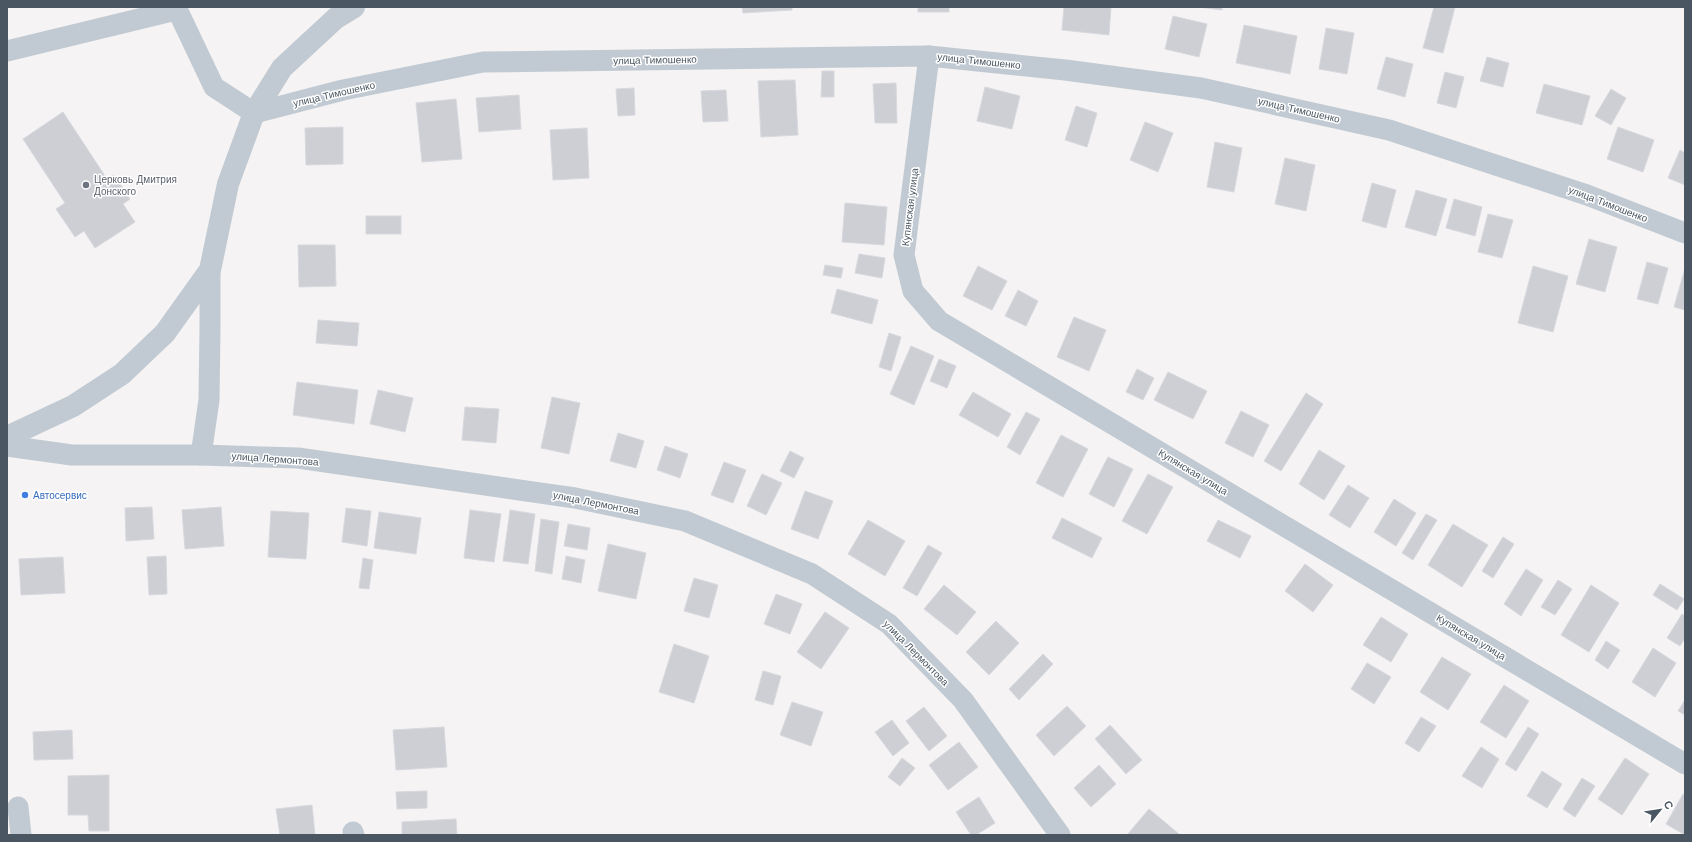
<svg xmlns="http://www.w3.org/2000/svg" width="1692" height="842" viewBox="0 0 1692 842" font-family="'Work Sans',sans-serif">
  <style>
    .building { fill: #cdcfd5; stroke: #d7d9de }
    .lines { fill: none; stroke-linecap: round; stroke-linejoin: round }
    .minor { stroke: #c1cad2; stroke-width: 21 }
    .tertiary { stroke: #c1cad2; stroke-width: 22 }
    .worship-dot { fill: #6b7280; stroke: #fff; stroke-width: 1.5 }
    .shop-dot { fill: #3f7fe0; stroke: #fff; stroke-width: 1.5 }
    .labels { text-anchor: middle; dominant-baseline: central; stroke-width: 3; stroke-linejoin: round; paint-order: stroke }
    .street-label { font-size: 10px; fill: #4a5661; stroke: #fff }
    .worship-label { font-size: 10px; fill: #5b616d; stroke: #fff; text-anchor: start }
    .shop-label { font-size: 10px; fill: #366cbe; stroke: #fff; text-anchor: start }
  </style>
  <rect width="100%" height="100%" fill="#f5f3f3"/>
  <!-- building -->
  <g class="building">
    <path d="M742,7H792V10L743,13Z"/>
    <rect x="918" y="7" width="31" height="5"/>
    <path d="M1064,7H1111L1109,35L1062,30Z"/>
    <path d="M1199,7H1222V10Z"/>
    <path d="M1434,7H1455L1443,53L1423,48Z"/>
    <path d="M1173,16L1207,24L1199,57L1165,49Z"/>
    <path d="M1244,25L1297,36L1290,74L1236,63Z"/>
    <path d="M1326,28L1354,33L1347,74L1319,69Z"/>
    <path d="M1386,57L1413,64L1405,97L1377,89Z"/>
    <path d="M1487,57L1509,63L1503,87L1480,81Z"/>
    <path d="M822,71H834V97H821Z"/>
    <path d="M1445,72L1464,77L1456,108L1437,103Z"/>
    <path d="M795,80L798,135L761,137L758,81Z"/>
    <path d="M896,83L897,123H875L873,84Z"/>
    <path d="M1544,84L1590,96L1582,125L1536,113Z"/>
    <path d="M985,87L1020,96L1012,129L977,121Z"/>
    <path d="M634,88L635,115L618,116L616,89Z"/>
    <path d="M1611,89L1626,98L1611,125L1595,116Z"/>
    <path d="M726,90L728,121L703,122L701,91Z"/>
    <path d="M519,95L521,129L479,132L476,98Z"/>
    <path d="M456,99L462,159L422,162L416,103Z"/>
    <path d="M1076,106L1097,113L1087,147L1065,140Z"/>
    <path d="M63,112L107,179L114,175L130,199L123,204L135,222L95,248L84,231L75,237L56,209L65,203L23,139Z"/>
    <path d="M1145,122L1173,133L1158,172L1130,160Z"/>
    <path d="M343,127V164L306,165L305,128Z"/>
    <path d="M1618,127L1654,140L1643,172L1607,159Z"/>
    <path d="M587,128L589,178L553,180L550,130Z"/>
    <path d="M1215,142L1242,148L1234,192L1207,187Z"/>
    <path d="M1680,150L1685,153V185L1668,178Z"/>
    <path d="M1285,158L1315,165L1306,211L1275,204Z"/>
    <path d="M1372,183L1396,190L1386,228L1362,221Z"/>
    <path d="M1416,190L1447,199L1436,236L1405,227Z"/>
    <path d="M1454,199L1482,207L1475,236L1446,228Z"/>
    <path d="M845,203L887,207L884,245L842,242Z"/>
    <path d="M1488,214L1513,220L1502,258L1478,252Z"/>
    <rect x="366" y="216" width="35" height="18"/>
    <path d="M1589,239L1617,247L1605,292L1576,284Z"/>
    <path d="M298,245H335L336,286L299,287Z"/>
    <path d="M859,254L885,258L882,278L855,273Z"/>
    <path d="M1647,262L1668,268L1658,304L1637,299Z"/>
    <path d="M825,265L843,268L841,278L823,275Z"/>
    <path d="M978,266L1007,281L992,310L963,296Z"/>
    <path d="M1533,266L1568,276L1553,332L1518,323Z"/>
    <path d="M1685,268V310L1674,307Z"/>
    <path d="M837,289L878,300L872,324L831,313Z"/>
    <path d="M1018,290L1038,301L1026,326L1005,316Z"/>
    <path d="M1074,317L1106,330L1089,371L1057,357Z"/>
    <path d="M318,320L359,323L357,346L316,343Z"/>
    <path d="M889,333L901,337L891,371L879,367Z"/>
    <path d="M911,346L934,356L914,405L890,394Z"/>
    <path d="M939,359L956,366L947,388L930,381Z"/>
    <path d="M1137,369L1154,378L1143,400L1126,392Z"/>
    <path d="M1168,372L1207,391L1193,419L1154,400Z"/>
    <path d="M297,382L358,390L354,424L293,415Z"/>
    <path d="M378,390L413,398L405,432L370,424Z"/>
    <path d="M973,392L1011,414L998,437L959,415Z"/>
    <path d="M1306,393L1323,404L1281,471L1264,461Z"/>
    <path d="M552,397L580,403L569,454L541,448Z"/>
    <path d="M465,407L499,409L496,443L462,440Z"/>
    <path d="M1241,411L1269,425L1253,457L1225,443Z"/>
    <path d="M1026,412L1040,419L1020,455L1007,447Z"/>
    <path d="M618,433L644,441L636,468L610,461Z"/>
    <path d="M1061,435L1088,449L1063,497L1036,483Z"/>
    <path d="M665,446L688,454L680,478L657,470Z"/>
    <path d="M1319,450L1345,466L1324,500L1299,484Z"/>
    <path d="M790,451L804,458L794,478L780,471Z"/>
    <path d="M1108,457L1133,469L1114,507L1089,494Z"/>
    <path d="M724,462L746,470L733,503L711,495Z"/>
    <path d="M762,474L782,483L766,515L747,506Z"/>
    <path d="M1148,474L1173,487L1147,534L1122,521Z"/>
    <path d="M1348,485L1369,498L1350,528L1329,515Z"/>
    <path d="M805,491L833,501L818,539L791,529Z"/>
    <path d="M1394,499L1416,513L1396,546L1374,532Z"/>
    <path d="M152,507L154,539L126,541L125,508Z"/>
    <path d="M221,507L224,546L185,549L182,510Z"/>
    <path d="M346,508L371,511L367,546L342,542Z"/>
    <path d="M470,510L501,514L494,562L464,558Z"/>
    <path d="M510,510L535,514L528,564L503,561Z"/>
    <path d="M271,511L309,513L306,559L268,557Z"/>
    <path d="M379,512L421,518L416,554L374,548Z"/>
    <path d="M1426,514L1437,520L1413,560L1402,553Z"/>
    <path d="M1062,518L1102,538L1092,558L1052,538Z"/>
    <path d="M541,519L559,522L552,574L535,571Z"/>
    <path d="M868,520L905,541L885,576L848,554Z"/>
    <path d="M1218,520L1251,536L1240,558L1207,541Z"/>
    <path d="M568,524L590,528L587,550L564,546Z"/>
    <path d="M1453,524L1488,545L1462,587L1428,565Z"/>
    <path d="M1503,537L1514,544L1493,578L1482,571Z"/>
    <path d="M608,544L646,553L636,599L598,591Z"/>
    <path d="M928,545L942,553L917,596L903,588Z"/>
    <path d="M166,556L167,594L149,595L147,557Z"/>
    <path d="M566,556L585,560L581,583L562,579Z"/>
    <path d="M63,557L65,593L21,595L19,559Z"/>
    <path d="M363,558L373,560L369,589L359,588Z"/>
    <path d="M1305,564L1333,585L1313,612L1285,591Z"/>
    <path d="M1526,569L1543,580L1521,616L1504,604Z"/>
    <path d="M694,578L718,585L709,618L684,611Z"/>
    <path d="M1558,580L1572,589L1555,615L1541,607Z"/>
    <path d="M1660,584L1684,599L1677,610L1653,595Z"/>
    <path d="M944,585L976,612L957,635L924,609Z"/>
    <path d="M1591,585L1619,603L1589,652L1561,635Z"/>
    <path d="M776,594L802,604L790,634L764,624Z"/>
    <path d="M825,612L849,628L821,669L797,652Z"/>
    <path d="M1682,614L1685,616V638L1680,646L1667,638Z"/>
    <path d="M1381,617L1408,634L1391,662L1363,645Z"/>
    <path d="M996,621L1019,643L989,675L966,652Z"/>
    <path d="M1606,641L1620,650L1608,669L1595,660Z"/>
    <path d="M674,644L709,656L694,703L659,692Z"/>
    <path d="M1653,648L1676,663L1655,697L1632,682Z"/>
    <path d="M1043,654L1053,664L1019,700L1009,689Z"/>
    <path d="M1442,657L1471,674L1448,710L1420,692Z"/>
    <path d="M1367,663L1391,677L1374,704L1351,689Z"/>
    <path d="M763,671L781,676L773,705L755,700Z"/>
    <path d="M1504,685L1529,701L1506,738L1480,722Z"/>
    <path d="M1685,700V715L1678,711Z"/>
    <path d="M792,702L823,712L811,746L780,735Z"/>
    <path d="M1067,706L1086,726L1054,756L1036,735Z"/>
    <path d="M924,707L947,736L929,751L906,721Z"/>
    <path d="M1421,717L1436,726L1419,752L1405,743Z"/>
    <path d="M892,720L909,743L893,756L875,732Z"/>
    <path d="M1110,725L1142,760L1126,774L1095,739Z"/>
    <path d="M444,727L447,767L396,770L393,730Z"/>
    <path d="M1528,727L1539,734L1516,771L1505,764Z"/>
    <path d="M72,730L73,759L34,760L33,732Z"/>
    <path d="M959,742L978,767L948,790L929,765Z"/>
    <path d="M1481,747L1499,759L1482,788L1462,776Z"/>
    <path d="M902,758L915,768L900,786L888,777Z"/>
    <path d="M1625,758L1649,774L1622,815L1598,799Z"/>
    <path d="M1099,765L1116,784L1091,807L1074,788Z"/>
    <path d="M1542,771L1562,784L1547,808L1527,796Z"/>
    <path d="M109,775V831H89L88,815H68V776Z"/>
    <path d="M1582,778L1595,786L1575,817L1563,809Z"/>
    <path d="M427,791V808L397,809L396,792Z"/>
    <path d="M1683,794L1685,795V835L1666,824Z"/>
    <path d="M979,797L995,823L976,835H971L956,812Z"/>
    <path d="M312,805L315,835H280L276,809Z"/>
    <path d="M1149,809L1179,834L1178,835H1127Z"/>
    <path d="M456,819L457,835H402V822Z"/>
  </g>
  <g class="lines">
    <!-- minor -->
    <g class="minor">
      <path d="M176,7L214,87L254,113L343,90L483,62L929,56L1065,70L1201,88L1389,130L1587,195L1685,233"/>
      <path d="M7,51L176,10"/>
      <path d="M929,56L904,255L913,291L939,321L1685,764"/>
      <path d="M7,446L72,455H201L298,458L575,498L685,521L812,574L889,624L963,700L1060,835"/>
      <path d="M201,455L209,400L210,327V270"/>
      <path d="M18,807L21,835"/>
      <path d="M353,832L354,835"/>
    </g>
    <!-- tertiary -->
    <path class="tertiary" d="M7,437L73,406L122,374L165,333L210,270L228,184L254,113L282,68L336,18L354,7"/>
  </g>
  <!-- markers -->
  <circle class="worship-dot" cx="86" cy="185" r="4"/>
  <circle class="shop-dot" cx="25" cy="495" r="4"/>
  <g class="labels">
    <!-- street labels -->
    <g class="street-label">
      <text transform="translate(655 60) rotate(-1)">улица Тимошенко</text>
      <text transform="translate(979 61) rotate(6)">улица Тимошенко</text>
      <text transform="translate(334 94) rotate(-13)">улица Тимошенко</text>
      <text transform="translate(1299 110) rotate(13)">улица Тимошенко</text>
      <text transform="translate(1608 204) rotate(21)">улица Тимошенко</text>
      <text transform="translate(910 207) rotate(-83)">Купянская улица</text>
      <text transform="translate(275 459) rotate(4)">улица Лермонтова</text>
      <text transform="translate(1193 472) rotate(31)">Купянская улица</text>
      <text transform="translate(596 503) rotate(11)">улица Лермонтова</text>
      <text transform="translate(1471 637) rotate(31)">Купянская улица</text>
      <text transform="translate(916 653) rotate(45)">улица Лермонтова</text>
    </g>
    <!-- worship labels -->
    <g class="worship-label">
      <text x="94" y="179">Церковь Дмитрия<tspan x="94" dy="12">Донского</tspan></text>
    </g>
    <!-- shop labels -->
    <g class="shop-label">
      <text x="33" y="495">Автосервис</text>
    </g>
  </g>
  <!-- border -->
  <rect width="1692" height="842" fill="none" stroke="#4a5661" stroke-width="16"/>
  <!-- north arrow -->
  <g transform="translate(1660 810) rotate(60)" stroke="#ffffff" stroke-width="3" paint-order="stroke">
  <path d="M0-3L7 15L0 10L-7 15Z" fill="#4a5661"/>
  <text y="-6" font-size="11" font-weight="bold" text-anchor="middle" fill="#4a5661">С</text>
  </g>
</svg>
